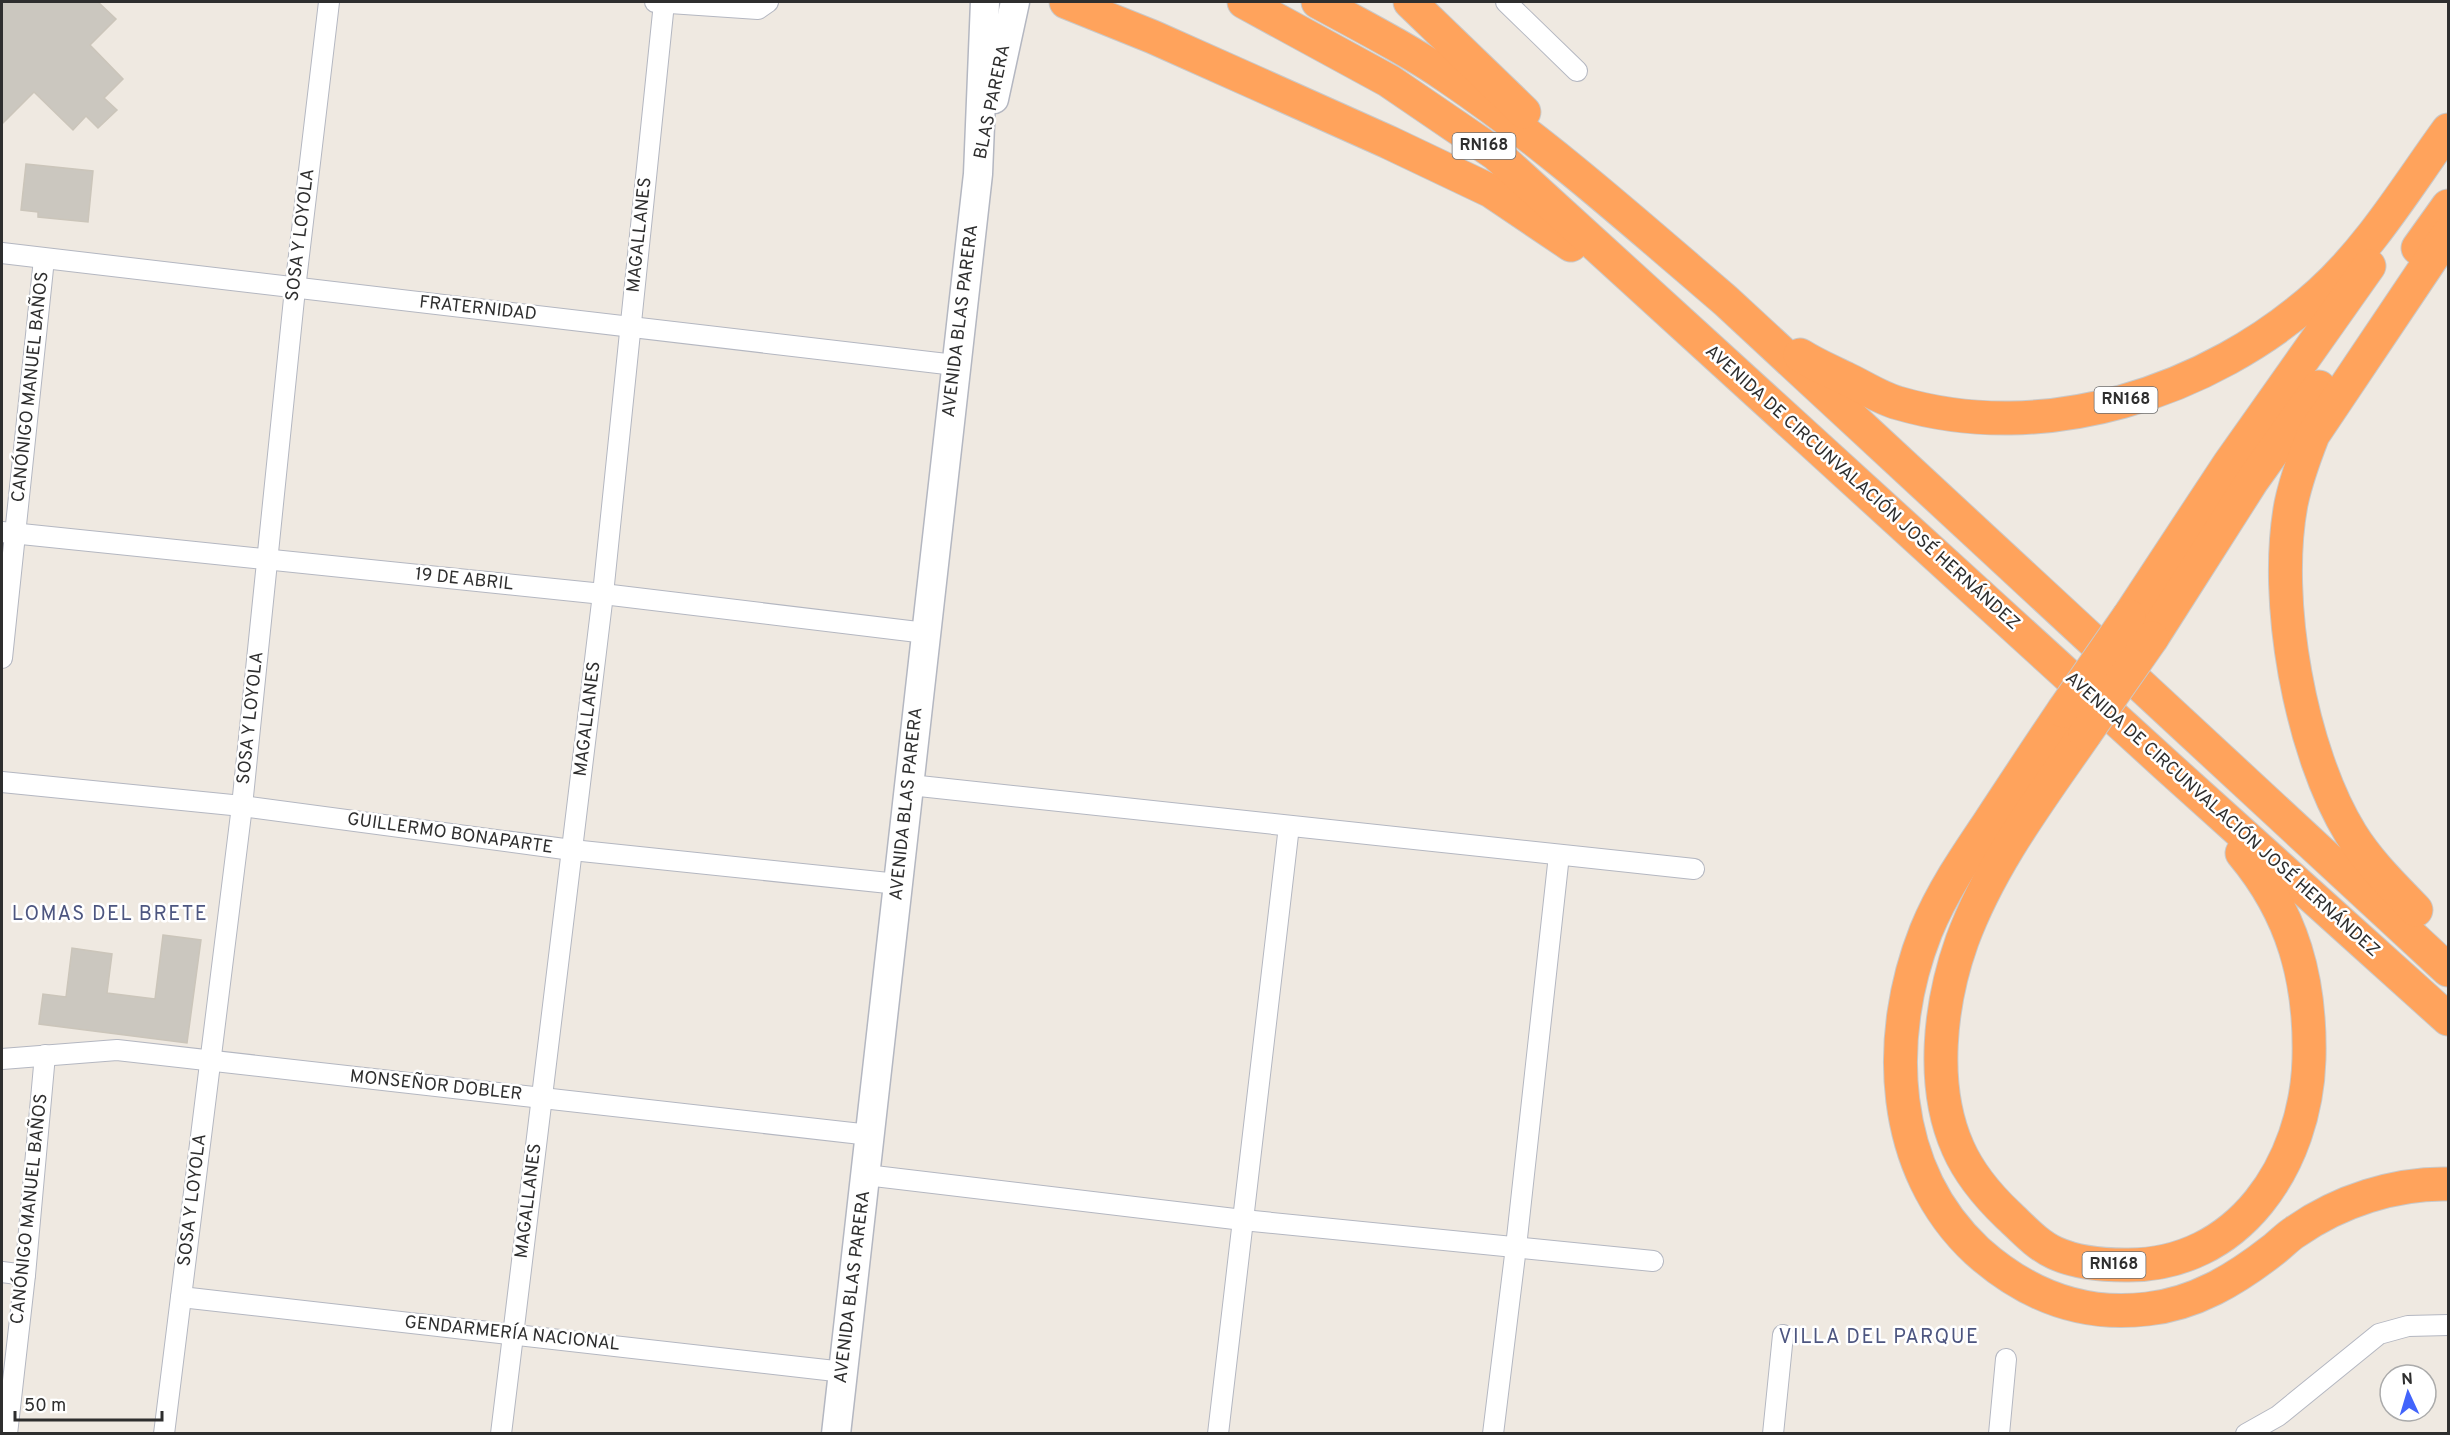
<svg xmlns="http://www.w3.org/2000/svg" width="2450" height="1435" viewBox="0 0 2450 1435" font-family="Overpass,sans-serif">
  <style>
    .building { fill: #cbc7bf; stroke: #cbc5ba; stroke-width: 1.5 }
    .lines { fill: none; stroke-linecap: round; stroke-linejoin: round }
    .street-casing { stroke: #b4b7c1; stroke-width: 22 }
    .secondary-casing { stroke: #b4b7c1; stroke-width: 31 }
    .highway-casing { stroke: #c9c9c9; stroke-width: 35 }
    .street { stroke: #fff; stroke-width: 20 }
    .secondary { stroke: #fff; stroke-width: 28 }
    .highway { stroke: #ffa35c; stroke-width: 33 }
    .highway-bridge-casing { stroke: #c9c9c9; stroke-width: 35; stroke-linecap: butt }
    .highway-bridge { stroke: #ffa35c; stroke-width: 33 }
    .labels { text-anchor: middle; dominant-baseline: central; stroke-width: 5; stroke-linejoin: round; paint-order: stroke }
    .shield { fill: #fff; stroke: #6d6d6d; stroke-width: 1.5 }
    .shield-label { font-size: 16px; font-weight: bold; fill: #2e2e2e }
    .street-label { font-size: 18px; fill: #2e2e2e; stroke: #fff }
    .neighbourhood-label { font-size: 20px; letter-spacing: 1.5px; fill: #4d5680; stroke: #fff }
  </style>
  <rect width="100%" height="100%" fill="#efe9e1"/>
  <!-- building -->
  <g class="building">
    <path d="M2,2H98L116,19L90,45L123,79L104,98L117,110L98,128L86,116L73,130L34,92L2,124Z"/>
    <path d="M26,164L93,171L88,222L38,217V212L21,210Z"/>
    <path d="M163,935L201,940L187,1043L39,1024L43,994L66,997L72,948L112,954L107,993L155,999Z"/>
  </g>
  <g class="lines">
    <defs>
      <g id="street">
        <path d="M655,2L758,9L768,2"/>
        <path d="M1506,2L1577,71"/>
        <path d="M2,253L955,365"/>
        <path d="M2,532L603,594L926,633"/>
        <path d="M2,658L44,259"/>
        <path d="M2,782L242,806L572,850L898,884"/>
        <path d="M910,785L1694,869"/>
        <path d="M2,1059L117,1050L870,1135"/>
        <path d="M866,1175L1243,1220L1653,1261"/>
        <path d="M2,1272L25,1275"/>
        <path d="M181,1297L844,1372"/>
        <path d="M7,1434L25,1275L45,1055"/>
        <path d="M164,1434L242,806L295,289L329,2"/>
        <path d="M501,1434L603,594L664,3"/>
        <path d="M1218,1434L1289,826"/>
        <path d="M1493,1434L1516,1247L1559,855"/>
        <path d="M1773,1434L1783,1335"/>
        <path d="M1999,1434L2006,1359"/>
        <path d="M2246,1434L2278,1416L2379,1334L2408,1326L2448,1325"/>
      </g>
      <g id="secondary">
        <path d="M994,99L1015,2"/>
        <path d="M836,1434L978,174L985,2"/>
      </g>
      <g id="highway">
        <path d="M1066,2L1153,37L1388,142L1491,191L1571,245"/>
        <path d="M1244,2L1389,81L1496,154L2166,765L2448,1019"/>
        <path d="M1318,2C1362,26 1407,49 1448,77C1547,144 1636,224 1726,301L2448,970"/>
        <path d="M1410,2L1524,112"/>
        <path d="M2418,248L2448,206"/>
        <path d="M1800,355C1814,364 1830,371 1845,378C1862,386 1880,398 1898,403C2044,446 2209,393 2320,293C2371,247 2408,185 2448,130"/>
        <path d="M2129,616L2229,464L2369,266"/>
        <path d="M2152,638L2252,481L2319,387"/>
        <path d="M2063,711C2038,748 2013,786 1988,824C1965,858 1942,892 1926,931C1884,1037 1889,1169 1977,1251C2025,1294 2082,1317 2147,1309C2195,1304 2236,1279 2273,1250C2281,1244 2287,1237 2295,1232C2339,1201 2395,1183 2448,1184"/>
        <path d="M2085,734C2040,799 1990,865 1962,941C1940,1003 1930,1085 1958,1148C1969,1173 1988,1196 2008,1215C2022,1228 2037,1245 2055,1253C2077,1263 2102,1265 2125,1265C2239,1267 2306,1164 2309,1059C2311,980 2293,914 2242,853"/>
        <path d="M2416,910C2393,886 2369,863 2351,834C2300,751 2273,600 2291,504C2296,480 2304,458 2313,435L2448,234"/>
      </g>
    </defs>
    <!-- street casing -->
    <use href="#street" class="street-casing"/>
    <!-- secondary casing -->
    <use href="#secondary" class="secondary-casing"/>
    <!-- highway casing -->
    <use href="#highway" class="highway-casing"/>
    <!-- street -->
    <use href="#street" class="street"/>
    <!-- secondary -->
    <use href="#secondary" class="secondary"/>
    <!-- highway -->
    <use href="#highway" class="highway"/>
    <defs>
      <g id="highway-bridge">
        <path d="M2063,711L2129,616"/>
        <path d="M2085,734L2152,638"/>
      </g>
    </defs>
    <!-- highway-bridge casing -->
    <use href="#highway-bridge" class="highway-bridge-casing"/>
    <!-- highway-bridge -->
    <use href="#highway-bridge" class="highway-bridge"/>
  </g>
  <g class="labels">
    <!-- shield labels -->
    <g class="shield">
      <rect x="1452.5" y="133" width="63" height="26" rx="4.5"/>
      <rect x="2094.5" y="387" width="63" height="26" rx="4.5"/>
      <rect x="2082.5" y="1252" width="63" height="26" rx="4.5"/>
    </g>
    <g class="shield-label">
      <text x="1484" y="146">RN168</text>
      <text x="2126" y="400">RN168</text>
      <text x="2114" y="1265">RN168</text>
    </g>
    <!-- street labels -->
    <g class="street-label">
      <text transform="translate(993 102) rotate(-78)">BLAS PARERA</text>
      <text transform="translate(301 235) rotate(-83)">SOSA Y LOYOLA</text>
      <text transform="translate(640 235) rotate(-84)">MAGALLANES</text>
      <text transform="translate(478 309) rotate(6)">FRATERNIDAD</text>
      <text transform="translate(961 321) rotate(-83)">AVENIDA BLAS PARERA</text>
      <text transform="translate(31 387) rotate(-84)">CANÓNIGO MANUEL BAÑOS</text>
      <text transform="translate(1862 488) rotate(42)">AVENIDA DE CIRCUNVALACIÓN JOSÉ HERNÁNDEZ</text>
      <text transform="translate(464 580) rotate(6)">19 DE ABRIL</text>
      <text transform="translate(251 718) rotate(-84)">SOSA Y LOYOLA</text>
      <text transform="translate(588 719) rotate(-83)">MAGALLANES</text>
      <text transform="translate(907 804) rotate(-84)">AVENIDA BLAS PARERA</text>
      <text transform="translate(2222 815) rotate(42)">AVENIDA DE CIRCUNVALACIÓN JOSÉ HERNÁNDEZ</text>
      <text transform="translate(450 834) rotate(8)">GUILLERMO BONAPARTE</text>
      <text transform="translate(436 1086) rotate(6)">MONSEÑOR DOBLER</text>
      <text transform="translate(193 1200) rotate(-83)">SOSA Y LOYOLA</text>
      <text transform="translate(529 1201) rotate(-83)">MAGALLANES</text>
      <text transform="translate(30 1209) rotate(-84)">CANÓNIGO MANUEL BAÑOS</text>
      <text transform="translate(853 1287) rotate(-83)">AVENIDA BLAS PARERA</text>
      <text transform="translate(512 1334) rotate(6)">GENDARMERÍA NACIONAL</text>
    </g>
    <!-- neighbourhood labels -->
    <g class="neighbourhood-label">
      <text x="110" y="915">LOMAS DEL BRETE</text>
      <text x="1879" y="1338">VILLA DEL PARQUE</text>
    </g>
  </g>
  <!-- border -->
  <rect width="2450" height="1435" fill="none" stroke="#2e2e2e" stroke-width="6"/>
  <!-- north arrow -->
  <g transform="translate(2408 1393) rotate(356)"><circle r="28" fill="#ffffff" stroke="#ababab" stroke-width="1.5"/>
  <path d="M0-4.5L10 22L0 15L-10 22Z" fill="#4264fb"/>
  <text y="-9" font-size="16" font-weight="bold" text-anchor="middle" fill="#2e2e2e">N</text>
  </g>
  <!-- scale -->
  <path d="M15 1411v9h147v-9" fill="none" stroke="#2e2e2e" stroke-width="3"/>
  <text x="24" y="1411" font-size="18" fill="#2e2e2e" stroke="#ffffff" stroke-width="4.5" paint-order="stroke">50 m</text>
</svg>
